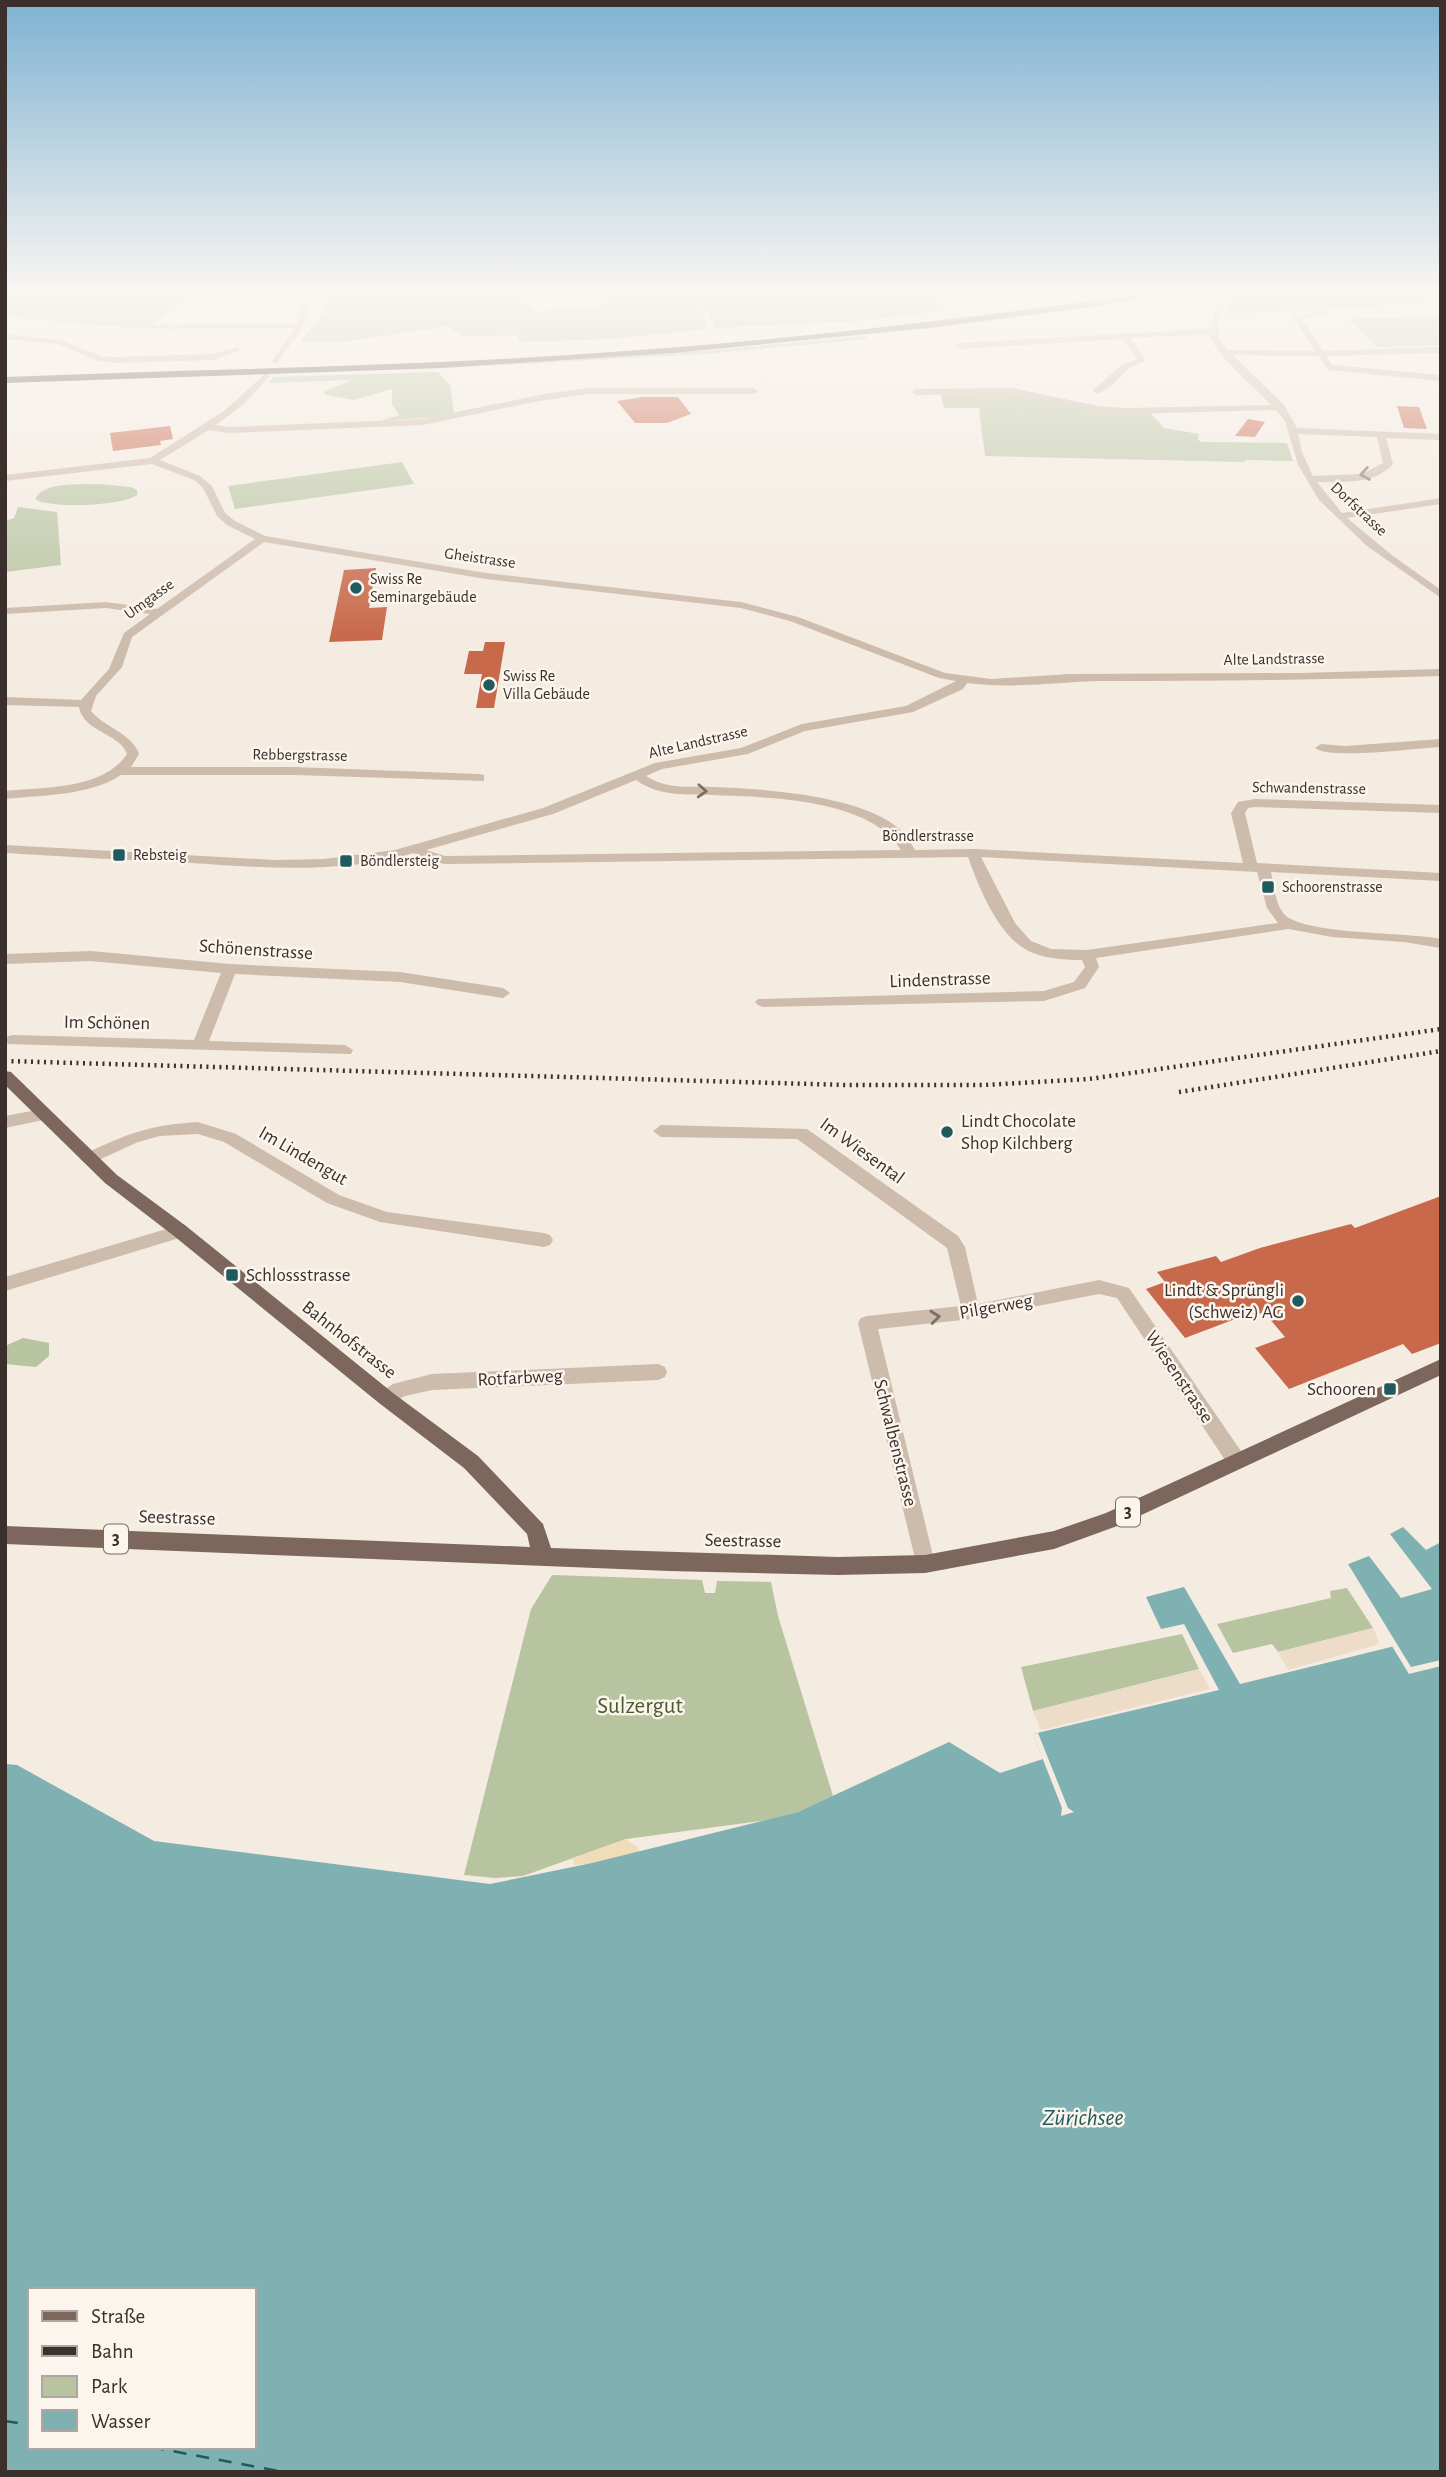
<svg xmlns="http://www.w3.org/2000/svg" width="1446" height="2477" viewBox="0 0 1446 2477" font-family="'Alegreya Sans',sans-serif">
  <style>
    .green { fill: #b8c4a0 }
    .sand { fill: #efdcb8 }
    .plaza { fill: #ecdcc8 }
    .water { fill: #7fb0b2; fill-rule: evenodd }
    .pier { fill: #f4ebe1 }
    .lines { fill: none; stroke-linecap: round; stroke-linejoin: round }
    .ferry { stroke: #1f5a5e; stroke-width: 2.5; stroke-dasharray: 13 10; stroke-linecap: butt }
    .building { fill: #c8694b }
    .minor { fill: #cdbbac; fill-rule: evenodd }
    .major { fill: #7d675c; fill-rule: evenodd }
    .highway { fill: #5c4a42; fill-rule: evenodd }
    .rail { stroke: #3b302b; stroke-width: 4.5; stroke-dasharray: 2 4.5; stroke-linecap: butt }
    .oneway { stroke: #7d6f65 }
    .poi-dot { fill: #1f5a5e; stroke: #fbf5ee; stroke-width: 2.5 }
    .labels { text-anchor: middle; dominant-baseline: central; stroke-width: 5; stroke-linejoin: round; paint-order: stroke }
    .far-street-label { font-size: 16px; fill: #3b302b; stroke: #fbf5ee }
    .far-poi-label { font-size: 16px; fill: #3b302b; stroke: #fbf5ee; text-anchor: start }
    .shield { fill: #fbf5ee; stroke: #756b66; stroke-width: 2 }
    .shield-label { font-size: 18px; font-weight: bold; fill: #3b302b }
    .street-label { font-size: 19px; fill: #3b302b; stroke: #fbf5ee }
    .poi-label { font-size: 19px; fill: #3b302b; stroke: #fbf5ee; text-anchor: start }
    .near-park-label { font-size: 23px; fill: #4a5a2e; stroke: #fbf5ee }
    .near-water-label { font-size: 24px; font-style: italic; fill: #1f5a5e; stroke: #fbf5ee }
  </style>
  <rect width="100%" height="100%" fill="#f4ebe1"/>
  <!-- green -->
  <g class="green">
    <path d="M5,290H201L155,323H84L5,312Z"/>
    <path d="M296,290H516L536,312L605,304L594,290H926L948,311L858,321L715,328L709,313L701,310L708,329L610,339L519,342L517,335L461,336L449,326L342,342H300L326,309V302L310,299Z"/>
    <path d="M1228,290H1441V291L1429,290V304L1228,314V302L1220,291Z"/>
    <path d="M1441,316V345L1377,347L1348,319Z"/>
    <path d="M864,336L868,339L703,354L447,368L717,350Z"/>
    <path d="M438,372L450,385L454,413L439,417L380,421L399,415L392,404V389L354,400L326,395L324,392L351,380L269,383L273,377Z"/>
    <path d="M1007,393L1066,404L1150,413L1164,428L1199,434L1198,440L1202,442L1287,443L1293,461L1245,460V462L985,456L979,408H944L941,395Z"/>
    <path d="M402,462L414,484L235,509L228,486Z"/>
    <path d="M98,484L131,487L137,490V495C123,506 48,509 35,499C44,481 80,485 98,484Z"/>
    <path d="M18,507L57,512L61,565L5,572V521L14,518Z"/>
    <path d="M23,1338L49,1343V1356L36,1367L5,1364V1346Z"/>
    <path d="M552,1575L702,1580L705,1593H715L717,1581L771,1582L778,1616L833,1796L798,1812L767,1820L626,1839L523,1876L495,1878L464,1875L531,1609Z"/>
    <path d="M1347,1588L1373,1628L1278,1652L1272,1644L1233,1653L1217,1624L1331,1598L1330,1591Z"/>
    <path d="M1182,1634L1199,1669L1033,1711L1021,1667Z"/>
  </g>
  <!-- sand -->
  <path class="sand" d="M626,1839L638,1848L639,1853L606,1863L574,1865L573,1858Z"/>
  <!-- plaza -->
  <g class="plaza">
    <path d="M1373,1628L1379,1642L1376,1645L1288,1670L1278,1652Z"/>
    <path d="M1199,1669L1210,1689L1041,1730L1033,1711Z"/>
  </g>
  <!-- water -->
  <path class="water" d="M1403,1527L1426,1550L1441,1542V2472H5V1764L17,1765L154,1841L490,1884L592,1863L798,1812L949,1742L1000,1773L1043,1759L1033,1734L1219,1690L1184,1624L1161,1629L1146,1597L1184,1587L1240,1684L1395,1646L1346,1565L1369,1556L1401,1598L1432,1589L1390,1534ZM30,2290H254V2447H30Z"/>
  <!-- pier -->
  <g class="pier">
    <path d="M1348,1564L1411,1667L1441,1660V1666L1409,1674L1343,1566Z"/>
    <path d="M1038,1733L1068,1808L1074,1812L1061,1816L1062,1808L1033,1734Z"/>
  </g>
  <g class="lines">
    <!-- ferry -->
    <g class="ferry">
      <path d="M5,2421L30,2425"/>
      <path d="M151,2447L284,2472"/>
    </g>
  </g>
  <!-- building -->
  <g class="building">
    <path d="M643,397H678L691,414L667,423H635L617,401Z"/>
    <path d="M1397,406L1419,407L1427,429L1404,428Z"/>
    <path d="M1248,419L1265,422L1255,437L1235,436Z"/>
    <path d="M170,426L173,439L160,441L161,445L113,451L110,433Z"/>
    <path d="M376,568L369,608L387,607L382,640L329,642L344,570Z"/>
    <path d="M485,642H505L494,708H476L482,674H464L469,651H483Z"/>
    <path d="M1441,1196V1343L1412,1354L1403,1344L1289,1389L1255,1348L1285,1337L1264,1312L1254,1316L1251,1313L1185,1338L1146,1289L1165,1282L1157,1272L1216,1256L1221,1262L1260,1248L1351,1224L1355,1228Z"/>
  </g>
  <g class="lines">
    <!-- minor -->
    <g class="minor">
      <path d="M279,290L294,291L309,311L300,332L276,364L272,361L294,328L172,329L104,326L5,316V312L104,322L172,325L296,323L301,311L288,295Z"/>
      <path d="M1205,290H1213L1225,304C1219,324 1212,333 1228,350L1315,351L1292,316L1327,311L1330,315L1301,318L1323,351L1441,347V353L1326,356L1332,365L1441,375V381L1329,370L1318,356L1233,355L1284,405L1297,428L1441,434V440L1386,438L1393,464C1374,485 1343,482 1317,482L1342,513L1441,498V504L1347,518L1393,556L1441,590V598L1367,546L1319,500L1298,465L1285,421L1276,410L1126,414L1098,412L1013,394L916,395L912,392L916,389L1013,388L1098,406L1126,408L1271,405C1255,387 1213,353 1209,334L1131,338L1145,361L1129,368L1109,388L1097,394L1093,391L1094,389L1123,364L1138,359L1123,339L958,349L954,346L958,343L1210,329L1217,304ZM1298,434L1377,437L1383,463L1362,474L1313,476L1302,452Z"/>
      <path d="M5,334L60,340L101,356L114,357L213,354L237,347L241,350L214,360L114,363L96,360L58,344L5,339Z"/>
      <path d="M266,373L270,376L244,404L216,425L229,427L422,419L545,394L589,388H754L758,391L754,394H589L545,400L422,425L229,433L209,430L160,460L200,476L212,486L225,513L235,521L265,536L486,573L741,602L798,617L945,673L991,679L1069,674L1300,673L1441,669V676C1327,680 1214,681 1100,681C1056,682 1011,689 967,683L963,689L913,712L805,731L748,754L662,769L646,776C667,790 690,786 713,787C764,789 866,795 903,832C908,836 911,844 915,850L973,849L1243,863L1231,813L1238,802L1255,799L1441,805V813L1255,807L1248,808L1245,813L1257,863L1441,873V881L1271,872C1274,885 1275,904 1284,914C1303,935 1408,932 1441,939V948L1404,942L1332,937L1289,929L1096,958L1099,967L1085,988L1044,1001L763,1007L758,1005L755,1002L758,999L1044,991L1074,982L1085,967L1082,960C1065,960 1049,959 1033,953C1000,941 979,888 968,857L445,864L419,858L414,853C342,874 266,868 192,863C130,860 67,857 5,853V845L276,860L324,859L395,850L543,808L655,763L741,748L802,724L906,706L956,681L939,678L790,621L741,608L486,579L264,542L132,637L122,667L96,696L91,711C105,728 132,733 139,754L131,767H294L479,774L484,775V781L294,775H121C89,796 42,795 5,799V791C44,787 103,790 127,754C120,733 83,732 79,707L5,705V697L81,700L109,669L124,633L150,614L106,608L5,614V608L106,602L157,609L255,539L227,525L217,516L203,488L194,480L152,464L5,481V475L150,458L224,411ZM636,780C660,797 685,794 713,795C767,797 871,799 901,850L445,856L426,850L553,814ZM981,857L1257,872L1267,908L1278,923L1087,950L1051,949L1031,941L1015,923Z"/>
      <path d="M1441,739V747C1417,748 1330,760 1315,748L1321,744L1345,746Z"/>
      <path d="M91,951L230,964L400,972L503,988L510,993L503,998L400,982L235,974L209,1041L345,1045L353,1050L351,1054L8,1044L5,1040L8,1036L13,1035L194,1040L221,973L91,961L5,964V954Z"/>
      <path d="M42,1109L48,1111L50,1115L48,1119L5,1128V1116Z"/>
      <path d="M198,1122L236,1134L339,1195L387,1212L544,1233L550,1235L553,1240L550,1245L544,1247L380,1222L327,1203L224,1142L198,1134L160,1136L138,1142L88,1165L80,1159L82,1155C127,1134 148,1125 198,1122Z"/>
      <path d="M661,1125L807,1129L958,1236L965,1247L978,1304L1099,1280L1129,1288L1243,1454L1246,1460L1243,1466L1236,1468L1229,1466L1117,1298L1099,1294L971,1319L878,1329L935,1564L932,1571L925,1573L918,1571L858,1323L861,1318L867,1316L961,1306L947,1248L797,1139L661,1137L653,1131Z"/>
      <path d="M180,1225L186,1226L189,1231L186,1236L5,1291V1277Z"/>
      <path d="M658,1364L665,1367L667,1372L665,1377L658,1380L432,1390L405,1396L386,1406L379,1403L376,1398L379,1393L393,1384L432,1374Z"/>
    </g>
    <!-- major -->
    <path class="major" d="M5,1071L11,1072L117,1175L186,1226L393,1393L478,1456L543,1524L551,1548L838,1557L925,1555L1054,1531L1106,1513L1441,1359V1375L1120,1525L1054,1549L925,1573L838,1575L669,1571L5,1544V1526L530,1547L527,1534L464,1468L379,1403L174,1236L105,1183L5,1085Z"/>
    <!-- highway -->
    <path class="highway" d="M1166,290H1188L1099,306L929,328L674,353L442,368L5,383V377C171,370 337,368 502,359C725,347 946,323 1166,290Z"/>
    <!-- rail -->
    <g class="rail">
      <path d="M5,1061L846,1085H984L1089,1079L1441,1029"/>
      <path d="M1179,1092L1441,1051"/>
    </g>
  </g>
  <!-- one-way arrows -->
  <defs><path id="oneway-chevron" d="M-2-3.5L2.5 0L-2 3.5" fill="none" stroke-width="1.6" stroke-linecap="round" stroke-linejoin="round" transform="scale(1.75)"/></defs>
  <g class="oneway">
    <use href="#oneway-chevron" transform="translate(1365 474) rotate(170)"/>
    <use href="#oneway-chevron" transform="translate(702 791) rotate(3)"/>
    <use href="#oneway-chevron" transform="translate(935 1317) rotate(-6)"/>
  </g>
  <!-- sky -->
  <linearGradient id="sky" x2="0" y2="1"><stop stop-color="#7eb2d2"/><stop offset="0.46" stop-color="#faf6f2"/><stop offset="1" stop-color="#faf6f2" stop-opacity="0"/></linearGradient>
  <rect width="1446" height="637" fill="url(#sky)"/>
  <!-- markers -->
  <g class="poi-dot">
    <circle cx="356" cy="588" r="7"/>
    <circle cx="489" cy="685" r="7"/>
    <rect x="112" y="848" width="14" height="14" rx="3.5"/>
    <rect x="339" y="854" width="14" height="14" rx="3.5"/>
    <rect x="1261" y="880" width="14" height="14" rx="3.5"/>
    <circle cx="947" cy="1132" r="7"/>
    <rect x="225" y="1268" width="14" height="14" rx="3.5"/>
    <circle cx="1298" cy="1301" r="7"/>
    <rect x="1383" y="1382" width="14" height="14" rx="3.5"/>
  </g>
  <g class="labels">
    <!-- far-street labels -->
    <g class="far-street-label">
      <text transform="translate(1359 509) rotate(43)">Dorfstrasse</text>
      <text transform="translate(480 558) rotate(8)">Gheistrasse</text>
      <text transform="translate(149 599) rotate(-36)">Umgasse</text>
      <text transform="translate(1274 659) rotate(-1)">Alte Landstrasse</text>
      <text transform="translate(698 742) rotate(-13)">Alte Landstrasse</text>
      <text transform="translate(300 755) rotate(1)">Rebbergstrasse</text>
      <text transform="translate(1309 788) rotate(1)">Schwandenstrasse</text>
      <text x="928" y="836">Böndlerstrasse</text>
    </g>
    <!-- far-poi labels -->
    <g class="far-poi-label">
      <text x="370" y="579">Swiss Re<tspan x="370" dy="18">Seminargebäude</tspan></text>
      <text x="503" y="676">Swiss Re<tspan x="503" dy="18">Villa Gebäude</tspan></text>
      <text x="133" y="855">Rebsteig</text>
      <text x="360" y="861">Böndlersteig</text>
      <text x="1282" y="887">Schoorenstrasse</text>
    </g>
    <!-- shield labels -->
    <g class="shield">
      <rect x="1116" y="1497.5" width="24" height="29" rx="5"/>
      <rect x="104" y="1524.5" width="24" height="29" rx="5"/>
    </g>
    <g class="shield-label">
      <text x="1128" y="1512">3</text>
      <text x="116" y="1539">3</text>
    </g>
    <!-- street labels -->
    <g class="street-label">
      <text transform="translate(256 950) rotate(4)">Schönenstrasse</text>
      <text transform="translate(940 980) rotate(-2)">Lindenstrasse</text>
      <text transform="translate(107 1023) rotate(1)">Im Schönen</text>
      <text transform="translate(862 1151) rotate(36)">Im Wiesental</text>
      <text transform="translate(303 1156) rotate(30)">Im Lindengut</text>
      <text transform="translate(996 1307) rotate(-10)">Pilgerweg</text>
      <text transform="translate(349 1340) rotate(38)">Bahnhofstrasse</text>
      <text transform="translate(1179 1377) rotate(56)">Wiesenstrasse</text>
      <text transform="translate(520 1378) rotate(-3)">Rotfarbweg</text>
      <text transform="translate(895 1443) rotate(76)">Schwalbenstrasse</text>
      <text transform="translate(177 1518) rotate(2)">Seestrasse</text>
      <text transform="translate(743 1541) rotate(1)">Seestrasse</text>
    </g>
    <!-- poi labels -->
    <g class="poi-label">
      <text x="961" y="1121">Lindt Chocolate<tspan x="961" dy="22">Shop Kilchberg</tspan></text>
      <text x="246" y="1275">Schlossstrasse</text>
      <text x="1284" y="1290" text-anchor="end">Lindt &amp; Sprüngli<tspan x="1284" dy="22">(Schweiz) AG</tspan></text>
      <text x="1376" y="1389" text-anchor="end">Schooren</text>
    </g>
    <!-- near-park labels -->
    <g class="near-park-label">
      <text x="640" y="1706">Sulzergut</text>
    </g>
    <!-- near-water labels -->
    <g class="near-water-label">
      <text x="1083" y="2118">Zürichsee</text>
    </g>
  </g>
  <!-- border -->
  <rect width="1446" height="2477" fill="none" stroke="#3b302b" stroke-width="14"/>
  <!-- legend -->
  <rect x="28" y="2288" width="228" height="161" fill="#fbf5ee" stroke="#aea6a0" stroke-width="2"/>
  <rect x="42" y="2311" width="35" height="10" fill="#7d675c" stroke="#aea6a0" stroke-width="2"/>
  <text x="91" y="2323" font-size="21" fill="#3b302b">Straße</text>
  <rect x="42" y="2346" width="35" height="10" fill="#3b302b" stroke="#aea6a0" stroke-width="2"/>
  <text x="91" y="2358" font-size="21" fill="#3b302b">Bahn</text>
  <rect x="42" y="2376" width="35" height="21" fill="#b8c4a0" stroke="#aea6a0" stroke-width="2"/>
  <text x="91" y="2393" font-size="21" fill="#3b302b">Park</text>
  <rect x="42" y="2410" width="35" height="21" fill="#7fb0b2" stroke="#aea6a0" stroke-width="2"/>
  <text x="91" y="2428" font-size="21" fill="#3b302b">Wasser</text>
</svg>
